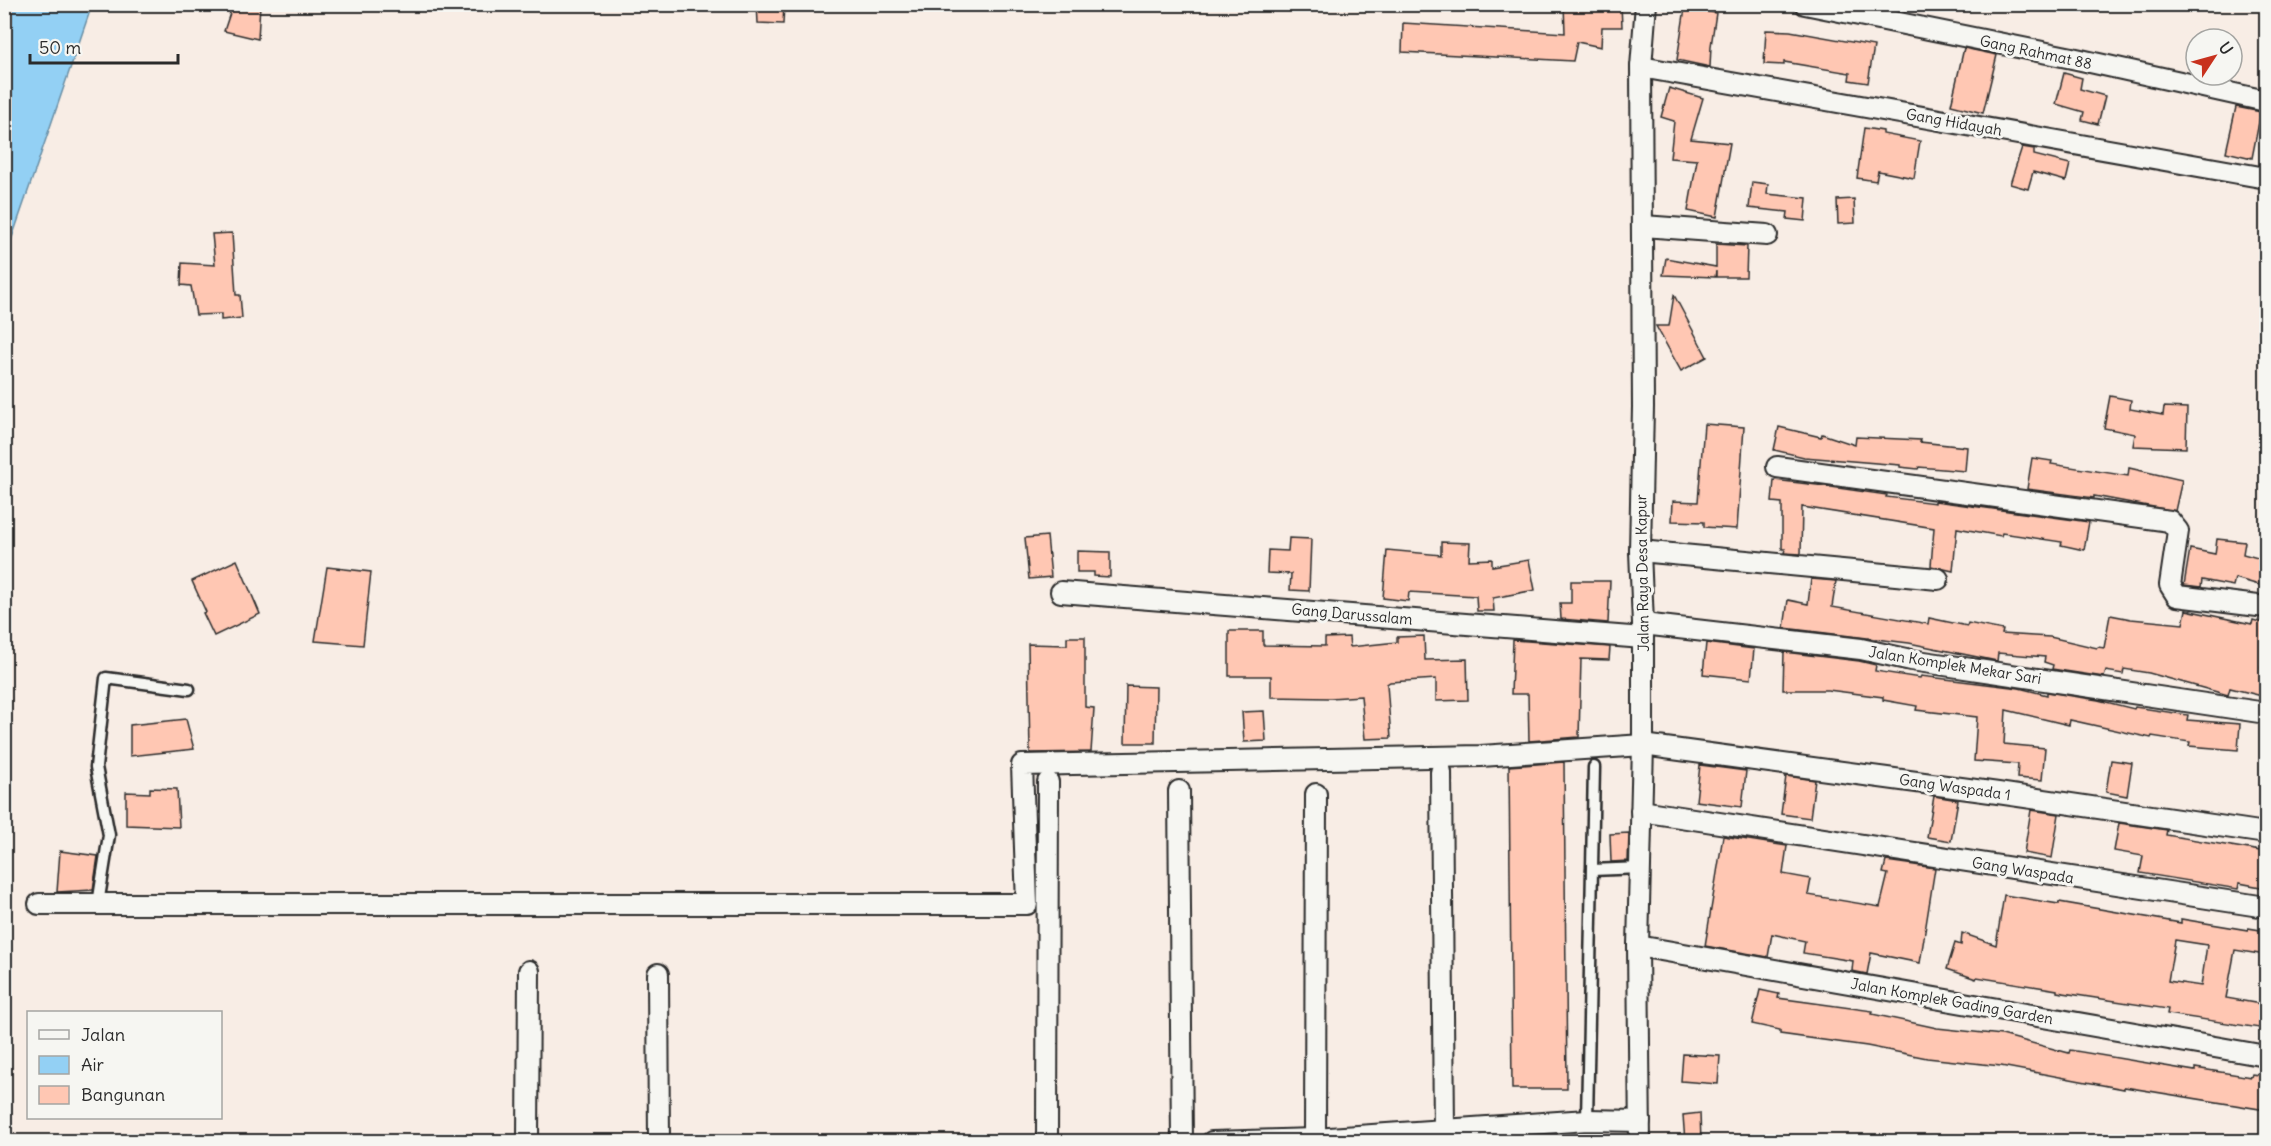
<svg xmlns="http://www.w3.org/2000/svg" width="2271" height="1146" viewBox="0 0 2271 1146" font-family="Delius,sans-serif">
  <style>
    .water { fill: #93d0f4; stroke: #698ea4; stroke-width: 1.5 }
    .building { fill: #ffc7b3; stroke: #2b2b2b; stroke-width: 1.5; fill-rule: evenodd }
    .lines { fill: none; stroke-linecap: round; stroke-linejoin: round }
    .lane-casing { stroke: #2b2b2b; stroke-width: 15 }
    .street-casing { stroke: #2b2b2b; stroke-width: 24 }
    .lane { stroke: #f6f6f2; stroke-width: 10 }
    .street { stroke: #f6f6f2; stroke-width: 20 }
    .labels { text-anchor: middle; dominant-baseline: central; stroke-width: 6; stroke-linejoin: round; paint-order: stroke }
    .street-label { font-size: 15px; fill: #2b2b2b; stroke: #f6f6f2 }
  </style>
  <rect width="100%" height="100%" fill="#f8ede5"/>
  <filter id="ink" filterUnits="userSpaceOnUse"><feTurbulence type="fractalNoise" baseFrequency=".0167" numOctaves="2"/><feDisplacementMap in="SourceGraphic" scale="12" xChannelSelector="R" yChannelSelector="G"/><feConvolveMatrix kernelMatrix="1 2 1 2 8 2 1 2 1" color-interpolation-filters="sRGB"/></filter>
  <g filter="url(#ink)">
    <!-- water -->
    <path class="water" d="M5,4L92,5L5,258L4,5Z"/>
    <!-- building -->
    <g class="building">
      <path d="M233,4H260L258,39L224,31Z"/>
      <path d="M757,4H784L783,24L758,23Z"/>
      <path d="M1564,4H1621L1622,27H1602L1601,47L1577,42L1573,61L1402,52L1403,23L1565,33Z"/>
      <path d="M1685,8L1716,13L1711,46L1710,67L1677,60Z"/>
      <path d="M1766,30L1790,31L1874,46L1868,83L1849,80L1850,73L1784,62V65L1764,64Z"/>
      <path d="M1964,48L1997,55L1983,113L1951,105Z"/>
      <path d="M2064,73L2082,78L2080,89L2105,96L2098,124L2082,120L2084,112L2056,104Z"/>
      <path d="M1669,88L1703,98L1691,139L1730,143L1717,217L1688,211L1697,160L1670,158L1674,121L1661,117Z"/>
      <path d="M2236,107L2261,112L2252,158L2226,152Z"/>
      <path d="M1864,128L1883,131V134L1920,141L1914,178L1878,171L1876,181L1857,178Z"/>
      <path d="M2022,147L2034,149V155L2070,164L2066,181L2033,172L2028,189L2010,184Z"/>
      <path d="M1752,182L1768,184L1767,194L1807,198L1805,221L1787,219L1788,212L1749,208Z"/>
      <path d="M1854,199L1855,223L1838,224L1837,200Z"/>
      <path d="M232,233L236,295H240L242,318L221,320V314L196,315L191,286L181,285L182,263L215,265L212,234Z"/>
      <path d="M1716,244L1747,246L1746,277H1716V271L1715,277L1663,275L1666,258L1716,267Z"/>
      <path d="M1674,295L1707,357L1681,371L1656,326H1669Z"/>
      <path d="M2110,396L2131,400L2130,409L2163,415L2164,407L2187,408L2186,448L2133,446L2135,434L2104,428Z"/>
      <path d="M1704,424L1744,427L1737,529L1704,527V522L1672,521L1673,501L1698,502Z"/>
      <path d="M1779,427L1821,437L1822,434L1855,445L1856,437L1921,440L1920,442L1967,447L1965,471L1919,467L1918,469L1900,467V465L1804,457L1774,450Z"/>
      <path d="M2032,458L2052,461L2051,464L2128,476L2129,468L2182,480L2175,511L2094,496V498L2027,489Z"/>
      <path d="M1774,480L1817,485L1887,495L1886,497L1935,503V501L2089,522L2084,550L2061,545L2062,542L2002,533L2001,536L1957,528L1953,571L1931,566L1934,528L1802,507L1801,554L1784,553L1785,549H1782V503L1772,502Z"/>
      <path d="M1047,536L1051,577L1029,579L1025,538Z"/>
      <path d="M1289,538L1311,539L1309,591L1290,590L1291,574L1267,573L1268,550L1288,551Z"/>
      <path d="M2217,539L2245,542L2243,554L2265,560L2259,585L2235,578L2233,586L2202,580L2201,587L2184,585L2190,549L2215,554Z"/>
      <path d="M1441,542L1470,543L1469,560L1492,559V566L1529,560L1535,590L1493,598L1494,611H1477L1476,596L1409,592L1408,601L1383,598L1387,550L1441,555Z"/>
      <path d="M1077,551L1110,552V577L1094,576V572H1077Z"/>
      <path d="M237,560L260,614L214,636L203,613L206,612L192,581Z"/>
      <path d="M327,567L371,572L363,645L315,641Z"/>
      <path d="M1811,579L1836,581L1832,607L1928,624L1929,618L1967,626L1968,623L2003,630L2002,634L2050,637L2097,648L2098,647L2104,648L2110,615L2131,619L2183,624L2186,610L2252,624L2253,620L2266,624V649L2261,668L2266,669V697L2230,688L2228,695L2149,673L2124,669L2123,674L2106,671L2104,677L2052,669L2053,665L2044,662L2045,657L1998,653L1997,661L1909,643L1784,628L1788,600L1808,604Z"/>
      <path d="M1571,581H1610L1608,623L1561,619L1560,603H1571Z"/>
      <path d="M1229,631H1263V645L1325,646V638L1349,637L1350,647L1397,642V637L1424,636L1425,660L1467,659L1468,700L1436,701V679L1390,682L1387,684L1391,738L1365,739L1361,696L1330,698L1271,697V676H1229Z"/>
      <path d="M1067,637H1085V707L1094,708L1091,752L1030,753L1028,644L1067,645Z"/>
      <path d="M1513,640L1610,647L1609,660L1581,659L1579,737L1529,741L1528,694H1511Z"/>
      <path d="M1706,643L1754,649L1751,679L1703,674Z"/>
      <path d="M1784,652L1859,661L1876,665L1875,671L1920,678L1921,676L2019,688L2047,695V692L2098,700L2134,709L2135,707L2188,715L2187,720L2240,724L2238,750L2189,746L2190,742L2152,736L2151,738L2070,720L2069,725L2006,710L2004,744L2045,748L2042,780L2017,778L2018,764L1974,761L1977,717L1916,710L1917,706L1883,700V697L1828,690H1783Z"/>
      <path d="M1126,686L1156,687L1155,743H1125Z"/>
      <path d="M1264,711L1266,741L1244,742L1242,712Z"/>
      <path d="M186,719L194,749L130,756V725Z"/>
      <path d="M2111,760L2132,763L2127,796L2106,792Z"/>
      <path d="M1564,762L1567,1089H1512L1509,766Z"/>
      <path d="M1700,765L1746,771L1742,807L1696,801Z"/>
      <path d="M1786,776L1815,780L1810,818L1781,814Z"/>
      <path d="M150,788L177,789L179,827L126,825V792L150,793Z"/>
      <path d="M1934,796L1958,800L1951,841L1927,837Z"/>
      <path d="M2031,810L2059,814L2052,858L2024,853Z"/>
      <path d="M2119,823L2167,830L2166,835L2266,852V888L2239,883L2238,889L2140,873L2143,856L2114,851Z"/>
      <path d="M1629,833L1628,861L1611,862L1610,834Z"/>
      <path d="M1723,836L1787,846L1783,874L1811,879L1808,895L1880,907L1888,874L1883,873L1886,861L1935,868L1920,963L1871,953L1867,974L1852,971L1853,961L1803,953L1805,941L1772,934L1768,957L1705,946Z"/>
      <path d="M60,851L98,856L93,890L57,892Z"/>
      <path d="M2004,895L2059,904V902L2181,923V919L2248,930V928L2266,931V955L2235,950L2226,998L2266,1005V1029L2167,1014L2168,1009L2057,992V990L1977,977L1976,979L1947,969L1955,943L1961,945L1962,933L1996,945ZM2175,940L2207,945L2201,986L2168,981Z"/>
      <path d="M1760,990L1779,994L1778,998L1873,1011L1872,1014L1937,1028L2002,1035L2069,1053L2070,1050L2195,1071V1068L2251,1077L2252,1074L2266,1076V1110L2124,1087V1089L2001,1066L1927,1058L1867,1046L1780,1034V1030L1752,1024Z"/>
      <path d="M1683,1054L1720,1056L1718,1084L1681,1081Z"/>
      <path d="M1700,1113L1701,1142H1685L1683,1115Z"/>
    </g>
    <g class="lines">
      <defs>
        <g id="lane">
          <path d="M1592,870L1641,868"/>
          <path d="M98,904L109,835L96,767L106,678L189,689"/>
          <path d="M1587,1120L1594,767"/>
        </g>
        <g id="street">
          <path d="M1805,4L2072,58L2266,101"/>
          <path d="M1641,67L2266,178"/>
          <path d="M1643,226L1767,235"/>
          <path d="M1777,467L2170,521L2178,531L2170,585L2177,596L2266,607"/>
          <path d="M1640,551L1938,579"/>
          <path d="M1061,592L1643,638"/>
          <path d="M1643,624L1861,649L1911,660L2266,713"/>
          <path d="M1441,772L1444,1131"/>
          <path d="M1179,791L1182,1142"/>
          <path d="M1641,811L2266,907"/>
          <path d="M39,904H1027L1022,765L1481,756L1643,745L1998,793L2266,833"/>
          <path d="M1638,946L2266,1056"/>
          <path d="M658,974L659,1142"/>
          <path d="M1315,1139L1316,794"/>
          <path d="M528,1142L529,971"/>
          <path d="M1047,1142L1048,782"/>
          <path d="M1212,1142L1315,1139L1587,1120L1640,1121"/>
          <path d="M1640,1142L1638,946L1643,745V624L1640,551L1643,407L1641,67L1646,4"/>
        </g>
      </defs>
      <!-- lane casing -->
      <use href="#lane" class="lane-casing"/>
      <!-- street casing -->
      <use href="#street" class="street-casing"/>
      <!-- lane -->
      <use href="#lane" class="lane"/>
      <!-- street -->
      <use href="#street" class="street"/>
    </g>
  </g>
  <g class="labels">
    <!-- street labels -->
    <g class="street-label">
      <text transform="translate(2036 52) rotate(12)">Gang Rahmat 88</text>
      <text transform="translate(1954 122) rotate(10)">Gang Hidayah</text>
      <text transform="translate(1642 573) rotate(-91)">Jalan Raya Desa Kapur</text>
      <text transform="translate(1352 614) rotate(5)">Gang Darussalam</text>
      <text transform="translate(1955 665) rotate(9)">Jalan Komplek Mekar Sari</text>
      <text transform="translate(1955 787) rotate(8)">Gang Waspada 1</text>
      <text transform="translate(2023 870) rotate(9)">Gang Waspada</text>
      <text transform="translate(1952 1001) rotate(10)">Jalan Komplek Gading Garden</text>
    </g>
  </g>
  <!-- margin -->
  <rect width="2271" height="1146" fill="none" stroke="#f6f6f2" stroke-width="24"/>
  <rect x="12" y="12" width="2247" height="1122" fill="none" stroke="#2b2b2b" stroke-width="2" filter="url(#ink)"/>
  <!-- legend -->
  <rect x="27" y="1011" width="195" height="108" fill="#f6f6f2" stroke="#a5a5a2" stroke-width="1.5"/>
  <rect x="39" y="1030" width="30" height="9" fill="#f6f6f2" stroke="#a5a5a2" stroke-width="1.5"/>
  <text x="81" y="1041" font-size="18" fill="#2b2b2b">Jalan</text>
  <rect x="39" y="1056" width="30" height="18" fill="#93d0f4" stroke="#a5a5a2" stroke-width="1.5"/>
  <text x="81" y="1071" font-size="18" fill="#2b2b2b">Air</text>
  <rect x="39" y="1086" width="30" height="18" fill="#ffc7b3" stroke="#a5a5a2" stroke-width="1.5"/>
  <text x="81" y="1101" font-size="18" fill="#2b2b2b">Bangunan</text>
  <!-- north arrow -->
  <g transform="translate(2214 57) rotate(54)"><circle r="28" fill="#f6f6f2" stroke="#a5a5a2" stroke-width="1.5"/>
  <path d="M0-4.5L10 22L0 15L-10 22Z" fill="#c8321e"/>
  <text y="-9" font-size="16" font-weight="bold" text-anchor="middle" fill="#2b2b2b">U</text>
  </g>
  <!-- scale -->
  <path d="M30 54v9h148v-9" fill="none" stroke="#2b2b2b" stroke-width="3"/>
  <text x="39" y="54" font-size="18" fill="#2b2b2b" stroke="#f6f6f2" stroke-width="4.5" paint-order="stroke">50 m</text>
</svg>
